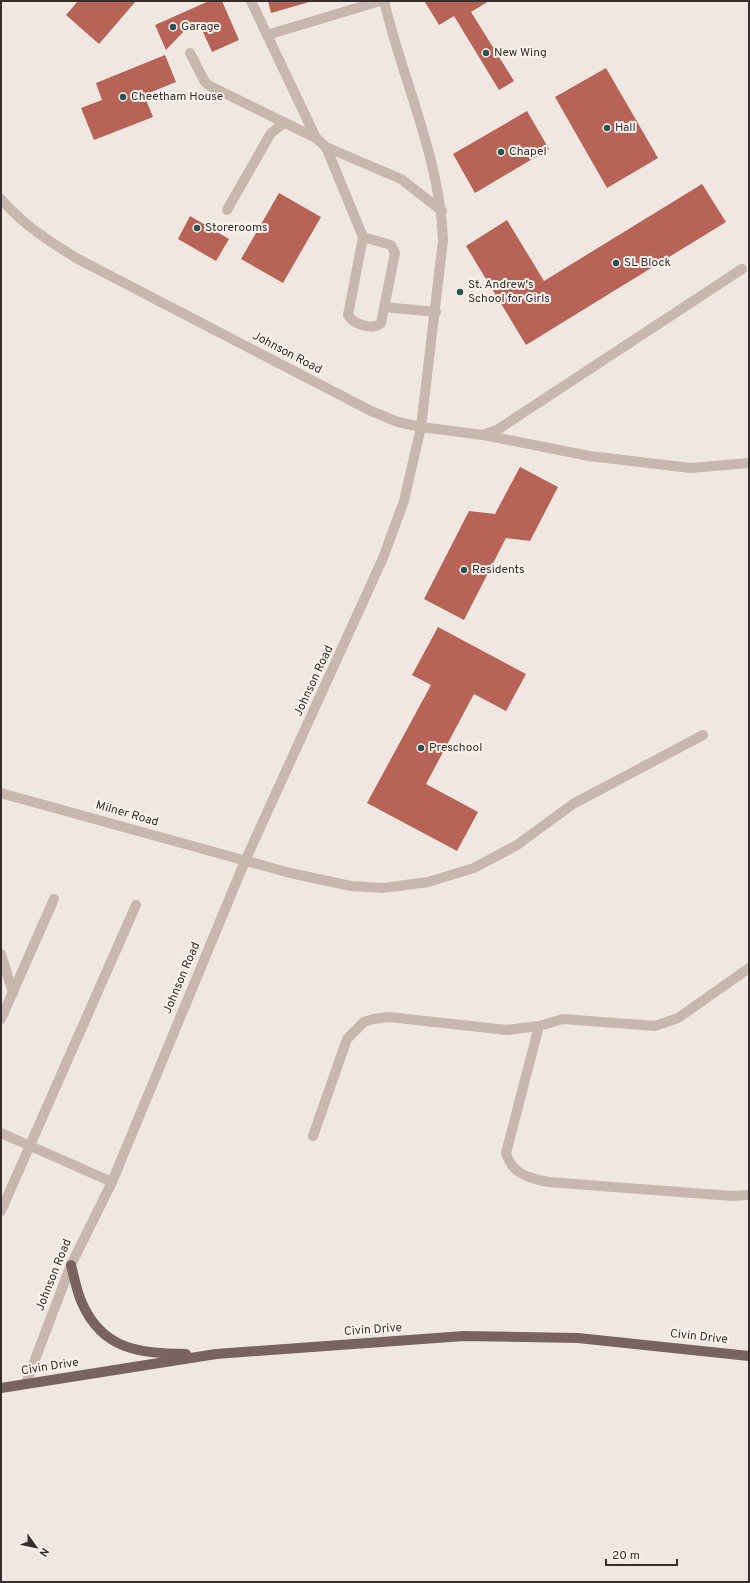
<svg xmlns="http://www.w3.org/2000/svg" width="750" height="1583" viewBox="0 0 750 1583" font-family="Overpass,sans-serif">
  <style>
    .building { fill: #b86358 }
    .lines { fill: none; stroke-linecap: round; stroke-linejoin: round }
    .minor { stroke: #c8b7ae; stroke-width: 10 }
    .major { stroke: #77645f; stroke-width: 10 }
    .poi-dot { fill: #255552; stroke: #f9f2ed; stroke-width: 1.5 }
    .labels { text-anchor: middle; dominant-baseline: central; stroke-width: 4; stroke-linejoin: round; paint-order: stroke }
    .poi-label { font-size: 12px; fill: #372e2c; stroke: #f9f2ed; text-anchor: start }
    .street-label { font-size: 12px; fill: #372e2c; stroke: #f9f2ed }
  </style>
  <rect width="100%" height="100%" fill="#f1e7e1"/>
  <!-- building -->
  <g class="building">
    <path d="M78,1H136L99,44L66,15Z"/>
    <path d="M209,1H222L239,40L212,52L199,23L186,29L166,50L155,25Z"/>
    <path d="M268,1H313L271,13Z"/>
    <path d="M426,1H489L471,12L514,81L499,90L454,16L439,25L425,2Z"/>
    <path d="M165,55L176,82L144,95L153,117L94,140L81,108L102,100L96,83Z"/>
    <path d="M606,68L658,158L607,188L555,97Z"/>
    <path d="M527,111L549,149L475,193L453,154Z"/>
    <path d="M702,184L726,222L526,345L466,246L507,220L544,281Z"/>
    <path d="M279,193L321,217L283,283L241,259Z"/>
    <path d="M190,216L229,239L216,261L178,239Z"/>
    <path d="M520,467L558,487L530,541L506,538L464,620L424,599L469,511L495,514Z"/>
    <path d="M438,627L526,674L506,711L474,694L426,784L478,812L457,851L367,803L431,685L412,675Z"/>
  </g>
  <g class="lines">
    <!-- minor -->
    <g class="minor">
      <path d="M251,1L316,138L326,147L401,179L442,211"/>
      <path d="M384,1C403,81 440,158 443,240L421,427L483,435L497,430L742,269"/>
      <path d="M267,35L380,1"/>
      <path d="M190,53L205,82L210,86L316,138"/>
      <path d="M326,147L363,237L348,315C353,324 373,331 381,323L395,253L391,245L363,237"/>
      <path d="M1,199C22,224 50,242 78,259L371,411L398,422L421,427L404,501L383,558L245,861L112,1182L71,1265L26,1383"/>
      <path d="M227,210L271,133L284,123"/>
      <path d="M384,307L436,312"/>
      <path d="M483,435L589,456L691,468L749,463"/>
      <path d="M1,793L290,873L351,886L383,888L428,882L474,868L517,845L573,804L703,735"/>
      <path d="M1,954L13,993"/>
      <path d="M1,1019L54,899"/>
      <path d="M539,1026L506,1153C512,1174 529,1178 548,1182L732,1196L749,1195"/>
      <path d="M1,1133L112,1182"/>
      <path d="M313,1136L347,1039L364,1022L373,1019L389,1017L507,1030L539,1026L563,1019L655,1026L678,1018L749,968"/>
      <path d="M1,1211L136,905"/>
    </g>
    <!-- major -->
    <g class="major">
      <path d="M71,1265C74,1277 77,1292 82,1303C103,1351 141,1353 186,1354"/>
      <path d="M1,1388L216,1354L464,1336L578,1338L749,1356"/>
    </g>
  </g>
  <!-- markers -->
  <g class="poi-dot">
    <circle cx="173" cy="27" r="4"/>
    <circle cx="486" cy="53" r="4"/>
    <circle cx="123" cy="97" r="4"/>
    <circle cx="607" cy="128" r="4"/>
    <circle cx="501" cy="152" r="4"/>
    <circle cx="197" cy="228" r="4"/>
    <circle cx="616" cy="263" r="4"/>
    <circle cx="460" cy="292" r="4"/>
    <circle cx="464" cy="570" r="4"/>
    <circle cx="421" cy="748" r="4"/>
  </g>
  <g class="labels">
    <!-- poi labels -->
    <g class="poi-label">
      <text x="181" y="27">Garage</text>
      <text x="494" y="53">New Wing</text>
      <text x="131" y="97">Cheetham House</text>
      <text x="615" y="128">Hall</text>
      <text x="509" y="152">Chapel</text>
      <text x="205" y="228">Storerooms</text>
      <text x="624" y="263">SL Block</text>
      <text x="468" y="285">St. Andrew's<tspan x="468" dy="14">School for Girls</tspan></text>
      <text x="472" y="570">Residents</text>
      <text x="429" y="748">Preschool</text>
    </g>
    <!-- street labels -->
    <g class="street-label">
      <text transform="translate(287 353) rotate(28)">Johnson Road</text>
      <text transform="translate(314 681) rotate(-65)">Johnson Road</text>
      <text transform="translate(127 814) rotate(16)">Milner Road</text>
      <text transform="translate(182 978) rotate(-67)">Johnson Road</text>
      <text transform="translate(54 1275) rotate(-68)">Johnson Road</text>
      <text transform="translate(373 1330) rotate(-4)">Civin Drive</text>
      <text transform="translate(699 1337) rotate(6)">Civin Drive</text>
      <text transform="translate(50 1367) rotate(-9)">Civin Drive</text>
    </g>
  </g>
  <!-- border -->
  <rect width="750" height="1583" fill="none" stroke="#372e2c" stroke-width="4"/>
  <!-- north arrow -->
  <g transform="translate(36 1547) rotate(123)" stroke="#f9f2ed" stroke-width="3" paint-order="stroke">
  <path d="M0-3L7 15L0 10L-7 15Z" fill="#372e2c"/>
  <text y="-6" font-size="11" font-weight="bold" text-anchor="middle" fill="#372e2c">N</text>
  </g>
  <!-- scale -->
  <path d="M606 1559v6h71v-6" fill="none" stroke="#372e2c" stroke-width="2"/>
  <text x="612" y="1559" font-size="12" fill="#372e2c" stroke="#f9f2ed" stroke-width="3" paint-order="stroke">20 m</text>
</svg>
